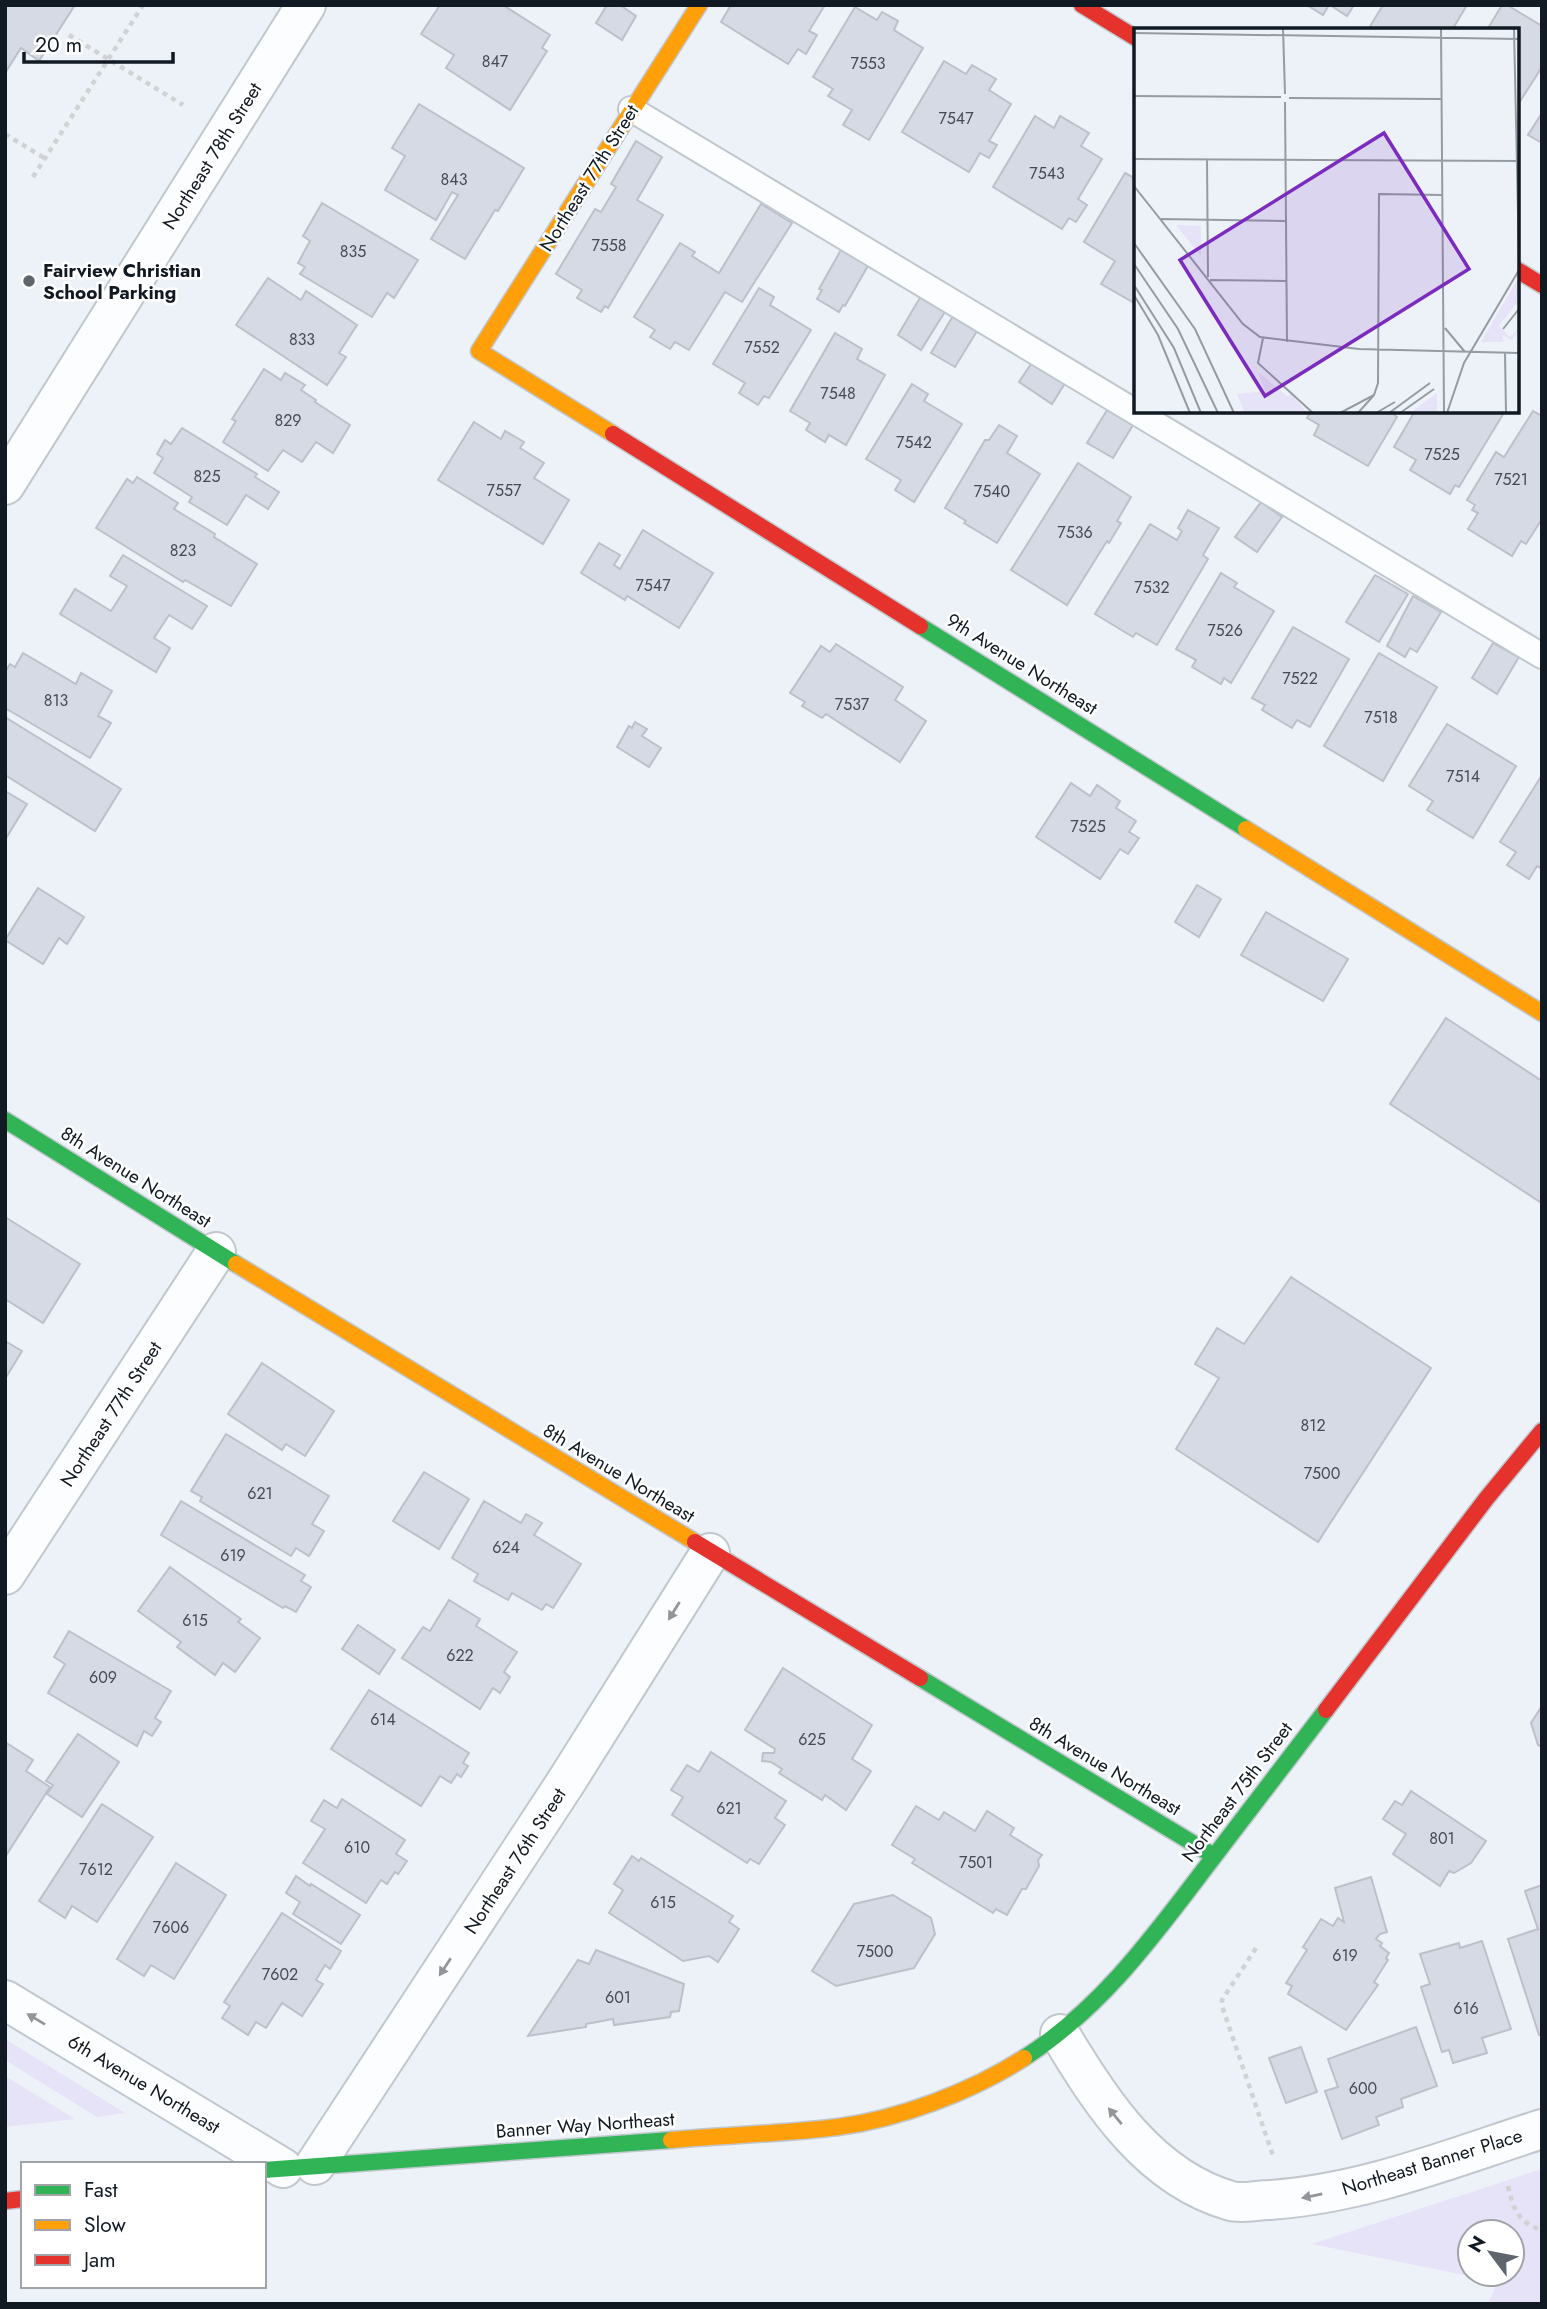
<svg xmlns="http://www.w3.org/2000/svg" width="1547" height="2309" viewBox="0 0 1547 2309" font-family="Jost,sans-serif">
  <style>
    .green { fill: #e6e2f7; fill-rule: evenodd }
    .building { fill: #d6dae4; stroke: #bec0c9; stroke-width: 2 }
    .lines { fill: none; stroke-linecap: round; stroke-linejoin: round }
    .lane-casing { stroke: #c0c7ce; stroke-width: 28 }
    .street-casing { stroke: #c0c7ce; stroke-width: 42 }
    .fast-casing { stroke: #c0c7ce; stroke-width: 19 }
    .slow-casing { stroke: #c0c7ce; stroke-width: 19 }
    .jam-casing { stroke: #c0c7ce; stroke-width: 19 }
    .path { stroke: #d0d2d3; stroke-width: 4.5; stroke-dasharray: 5 5; stroke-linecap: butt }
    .lane { stroke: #fcfdfe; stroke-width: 24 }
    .street { stroke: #fcfdfe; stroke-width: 38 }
    .fast { stroke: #30b455; stroke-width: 16 }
    .slow { stroke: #ff9f0a; stroke-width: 16 }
    .jam { stroke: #e5322d; stroke-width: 16 }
    .oneway { fill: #92969b }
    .poi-dot { fill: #5e656d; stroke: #fff; stroke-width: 2.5 }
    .labels { text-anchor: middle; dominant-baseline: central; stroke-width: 5; stroke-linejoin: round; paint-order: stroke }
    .number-label { font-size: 16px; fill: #444b54 }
    .street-label { font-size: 19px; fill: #111922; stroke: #fff }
    .poi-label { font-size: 19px; font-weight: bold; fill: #111922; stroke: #fff; text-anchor: start }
    .inset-road { fill: none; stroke: #959ba2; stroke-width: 2 }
    .view { fill: #7b2cbf; fill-opacity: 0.15; stroke: #7b2cbf; stroke-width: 3.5 }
    .inset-edge { fill: none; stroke: #111922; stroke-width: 3.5 }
  </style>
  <rect width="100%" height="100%" fill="#edf2f8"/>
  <!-- green -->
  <g class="green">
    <path d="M5,2039L125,2113L97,2117L5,2060Z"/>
    <path d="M5,2076L75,2119L5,2127Z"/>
    <path d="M1542,2169V2304H1488L1498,2282L1312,2244ZM1470,2232H1512V2274H1470Z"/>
  </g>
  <!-- building -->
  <g class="building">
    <path d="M5,5H75L39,61L21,48L5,73Z"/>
    <path d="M440,5H503L550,35L542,48L547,51L510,110L446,68L454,55L421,34Z"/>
    <path d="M607,5H620L636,16L622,40L596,23Z"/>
    <path d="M731,5H825L809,31L817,35L806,54L798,49L788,64L721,22Z"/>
    <path d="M1307,5H1329L1323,15Z"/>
    <path d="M1330,5H1354L1347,16Z"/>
    <path d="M1383,5H1467L1452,30H1371L1369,28Z"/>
    <path d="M1502,5H1507L1542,26V67L1517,106V30H1487Z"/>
    <path d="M855,7L877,20L882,12L898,21L894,30L923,48L869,140L843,125L852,110L828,96L833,89L813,77Z"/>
    <path d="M944,61L966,74L972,65L996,79L989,90L1011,104L989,141L997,145L989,158L980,153L969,172L902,132Z"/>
    <path d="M419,104L524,168L498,211L495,210L465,259L431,239L458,195L452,192L436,220L385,190L405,156L392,148Z"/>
    <path d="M1542,113V143L1528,135Z"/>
    <path d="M1035,116L1054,128L1060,116L1089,133L1081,146L1102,159L1078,199L1087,205L1076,222L1069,218L1062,229L993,187Z"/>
    <path d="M636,141L662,157L637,200L663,215L608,308L605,306L601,312L577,298L582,290L556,274L595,209L601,212L616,187L611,184Z"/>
    <path d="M1125,173L1136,179V304L1101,284L1115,261L1084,242Z"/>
    <path d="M322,203L418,260L394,298L387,293L372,317L300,274L305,267L298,263L310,241L303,236Z"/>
    <path d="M761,204L792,223L742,302L725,292L689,350L675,342L670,349L650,337L655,330L634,317L680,243L695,252L692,256L719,273Z"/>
    <path d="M842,248L869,264L845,306L843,305L839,312L817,299L822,290L819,289Z"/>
    <path d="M268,278L301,300L306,291L357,325L339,353L346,357L327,385L236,325Z"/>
    <path d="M759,288L774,297L770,305L811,330L769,398L764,396L758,405L739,393L745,383L713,364Z"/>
    <path d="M921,296L946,310L921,350L898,335Z"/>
    <path d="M953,316L977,331L955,367L931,353Z"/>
    <path d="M835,333L862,349L857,359L885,375L846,445L829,435L825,442L806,430L810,423L790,411Z"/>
    <path d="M1035,358L1067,380L1052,404L1019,382Z"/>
    <path d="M264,369L281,380L285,373L305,385L301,390L316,400L315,402L350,425L333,453L316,442L302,462L283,450L268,471L223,442L236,421L232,419Z"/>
    <path d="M912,384L928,394L924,401L962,424L914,502L895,490L901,480L866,459Z"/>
    <path d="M1107,410L1133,425L1113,458L1087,443Z"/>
    <path d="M1311,411H1393L1392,413L1397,417L1368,466L1314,435L1319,425L1307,418Z"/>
    <path d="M1415,411H1505L1459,487L1455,485L1450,494L1410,470L1416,460L1394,447Z"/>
    <path d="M1533,411L1542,416V519L1526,544L1521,541L1512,556L1468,529L1478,513L1472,510L1475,505L1467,500L1496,452L1504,457Z"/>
    <path d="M474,422L501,439L505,431L524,442L520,448L544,463L534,478L569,500L543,544L438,480Z"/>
    <path d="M999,425L1017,436L1007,453L1040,474L997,543L964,523L966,521L945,508L985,440H989Z"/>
    <path d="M182,428L257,474L255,477L279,492L268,509L246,495L227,525L189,502L192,497L154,473L163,458L157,454L165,440L171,444Z"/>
    <path d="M1078,463L1131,497L1117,521L1121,523L1109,543L1107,541L1067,605L1011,570Z"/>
    <path d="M137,477L178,503L174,509L215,534L214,537L257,564L231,606L185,580L183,582L96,528L127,479L133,483Z"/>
    <path d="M1261,502L1282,517L1257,552L1235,537Z"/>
    <path d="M1188,510L1219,528L1203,555L1208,559L1157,645L1136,633L1133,637L1095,614L1150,524L1177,540L1182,531L1178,528Z"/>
    <path d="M643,530L713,573L679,628L627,596L625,600L581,573L599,543L620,555L614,565L620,569Z"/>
    <path d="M123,555L207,606L192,629L169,615L154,638L170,648L156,672L60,614L75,589L111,611L127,586L110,576Z"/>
    <path d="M1221,573L1237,583L1234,587L1274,611L1231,683L1224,678L1221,684L1192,667L1196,660L1176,649Z"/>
    <path d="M1375,575L1408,594L1379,642L1346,622Z"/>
    <path d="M1413,596L1441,612L1417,652L1410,648L1405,657L1387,646Z"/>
    <path d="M1293,627L1349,659L1310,727L1297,720L1292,728L1262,710L1265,705L1252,698Z"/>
    <path d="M1493,643L1519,657L1497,694L1472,678Z"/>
    <path d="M836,644L903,687L895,700L926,721L900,762L826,714L822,718L802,706L805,702L790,693L821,646L830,652Z"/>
    <path d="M23,653L76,684L81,673L112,691L98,716L111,723L90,758L5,708V672L10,664L15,667Z"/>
    <path d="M1379,653L1437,687L1383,781L1324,746Z"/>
    <path d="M5,717L121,789L95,831L5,775Z"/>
    <path d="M635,722L647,729L642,736L661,748L649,767L617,747L629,726L632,728Z"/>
    <path d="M1447,724L1516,766L1473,838L1427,810L1433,801L1409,786Z"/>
    <path d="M1542,775V869L1537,866L1529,879L1507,865L1516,852L1500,842Z"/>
    <path d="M1071,783L1090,796L1097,785L1120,801L1116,808L1136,821L1129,832L1139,838L1128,854L1120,849L1100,879L1036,837Z"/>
    <path d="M5,791L27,804L5,840Z"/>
    <path d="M1197,885L1221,899L1199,937L1175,922Z"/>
    <path d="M38,888L84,917L67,944L59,938L43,964L5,940Z"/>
    <path d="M1266,912L1348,959L1323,1001L1241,955Z"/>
    <path d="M1446,1018L1542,1081V1199L1540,1202L1390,1104Z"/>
    <path d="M5,1217L80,1264L43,1323L5,1299Z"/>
    <path d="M1291,1277L1431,1368L1318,1542L1176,1449L1219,1378L1195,1364L1217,1328L1244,1344Z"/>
    <path d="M5,1341L22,1351L5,1379Z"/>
    <path d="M262,1363L334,1411L305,1456L286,1444L282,1450L228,1414Z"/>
    <path d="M226,1434L329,1496L312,1524L324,1531L309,1556L296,1548L291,1556L200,1501L202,1497L191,1491Z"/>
    <path d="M424,1472L469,1499L439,1549L393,1521Z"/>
    <path d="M181,1501L305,1575L301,1581L311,1587L296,1612L285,1606L283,1608L161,1535Z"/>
    <path d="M484,1501L521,1523L526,1514L542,1523L534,1535L581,1564L553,1608L546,1604L542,1610L512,1593L508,1600L474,1581L478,1574L452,1558Z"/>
    <path d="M170,1567L241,1619L238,1622L260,1638L235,1672L223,1663L215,1675L177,1647L181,1642L138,1611Z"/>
    <path d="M449,1600L480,1619L476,1626L517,1652L504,1672L510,1677L500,1693L493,1688L480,1709L402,1658L423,1627L430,1631Z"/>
    <path d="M358,1625L395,1650L379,1674L342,1649Z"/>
    <path d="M69,1631L171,1691L155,1718L161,1722L152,1736L144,1731L137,1746L48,1693L65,1664L54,1657Z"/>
    <path d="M783,1668L872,1725L852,1759L871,1771L846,1810L825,1795L822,1800L779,1773L782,1769L771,1762L762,1761L763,1753H774L775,1749L745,1730Z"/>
    <path d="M369,1690L469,1753L463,1763L468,1766L461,1777L457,1774L451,1783L440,1776L421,1806L331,1749Z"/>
    <path d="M1542,1706V1747L1538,1745L1531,1723Z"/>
    <path d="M78,1734L119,1762L82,1817L47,1794L53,1785L46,1781Z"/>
    <path d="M5,1742L33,1760L26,1771L50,1787L5,1857Z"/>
    <path d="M711,1752L786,1801L775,1818L785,1825L759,1864L750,1859L747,1863L672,1815L683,1797L671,1790L687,1765L699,1772Z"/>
    <path d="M1411,1791L1486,1841L1471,1863L1454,1873L1449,1871L1440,1886L1393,1854L1406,1834L1383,1819L1395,1801L1402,1805Z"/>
    <path d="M342,1799L405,1840L396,1854L407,1861L398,1874L395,1872L387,1884L381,1880L366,1903L303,1863L325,1829L311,1821L324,1800L337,1808Z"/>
    <path d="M102,1804L153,1837L97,1922L72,1906L65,1918L39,1901Z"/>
    <path d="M916,1806L939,1820L944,1812L975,1831L987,1811L1014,1828L1010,1835L1042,1855L1038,1860L1039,1866L1026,1889H1022L1007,1915L996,1909L993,1913L912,1863L915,1859L892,1845Z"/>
    <path d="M632,1856L639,1861L641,1858L733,1916L729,1922L739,1929L718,1962L709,1956L683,1961L609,1913L623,1890L614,1884Z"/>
    <path d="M176,1863L226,1895L174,1979L151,1965L144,1976L117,1959Z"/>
    <path d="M296,1876L310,1886L311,1884L360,1915L341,1944L293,1914L300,1902L286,1893Z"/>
    <path d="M1371,1877L1387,1932L1380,1934L1376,1939L1382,1943L1380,1946L1389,1953L1386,1958L1388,1960L1374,1982L1378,1985L1346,2030L1288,1994L1292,1986L1286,1983L1307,1950L1303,1947L1321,1919L1333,1926L1338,1918L1344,1922L1335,1888Z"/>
    <path d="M1542,1885V2034L1539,2035L1508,1939L1538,1929L1525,1891Z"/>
    <path d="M893,1895L931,1918L935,1934L914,1968L836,1986L812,1971L854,1904Z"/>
    <path d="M282,1913L341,1951L330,1969L325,1965L316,1980L323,1984L302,2016L282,2003L266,2028L256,2022L248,2035L222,2018L230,2006L224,2002Z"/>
    <path d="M1482,1941L1511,2029L1482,2038L1487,2053L1453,2063L1449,2050L1442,2052L1421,1987L1430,1984L1420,1954L1459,1943L1460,1948Z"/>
    <path d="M596,1950L684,1984L679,2011L671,2012L670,2017L614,2025L613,2019L586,2024V2027L528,2036L578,1960L589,1964Z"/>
    <path d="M1416,2027L1437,2086L1401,2099L1403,2107L1376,2117L1379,2125L1342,2139L1325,2091L1338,2087L1328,2059Z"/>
    <path d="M1301,2047L1317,2092L1286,2103L1269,2058Z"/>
  </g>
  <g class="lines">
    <defs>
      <path id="lane" d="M631,109L1542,656"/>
      <g id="street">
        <path d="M5,485L306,5"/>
        <path d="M5,1575L216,1252"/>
        <path d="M5,2000L283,2168"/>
        <path d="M1060,2034C1101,2103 1150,2178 1231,2201C1242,2204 1257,2200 1269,2200C1363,2194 1452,2158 1542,2129"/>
        <path d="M315,2165L566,1782L710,1553"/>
      </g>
      <g id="fast">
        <path d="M920,626L1246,829"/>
        <path d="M5,1120L236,1264"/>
        <path d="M920,1678L1214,1856"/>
        <path d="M1024,2058C1099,2010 1150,1941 1203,1871C1244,1818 1285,1764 1326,1710"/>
        <path d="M264,2170L671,2140"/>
      </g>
      <g id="slow">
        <path d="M613,434L479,351L699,5"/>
        <path d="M1246,829L1542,1013"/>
        <path d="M236,1264L695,1542"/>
        <path d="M671,2140C726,2135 783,2134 838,2127C899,2119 971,2092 1024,2058"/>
      </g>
      <g id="jam">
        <path d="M1082,5L1136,38"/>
        <path d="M1517,270L1542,285"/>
        <path d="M613,434L920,626"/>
        <path d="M695,1542L920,1678"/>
        <path d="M1326,1710L1486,1499L1542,1431"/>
        <path d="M5,2201L23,2199"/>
      </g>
    </defs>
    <!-- lane casing -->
    <use href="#lane" class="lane-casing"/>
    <!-- street casing -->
    <use href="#street" class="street-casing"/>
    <!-- fast casing -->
    <use href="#fast" class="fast-casing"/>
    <!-- slow casing -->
    <use href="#slow" class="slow-casing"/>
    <!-- jam casing -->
    <use href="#jam" class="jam-casing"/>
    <!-- path -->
    <g class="path">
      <path d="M69,35L183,105"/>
      <path d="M5,134L46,159"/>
      <path d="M33,177L143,5"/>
      <path d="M1256,1948L1222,2000V2006L1273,2156"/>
      <path d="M1508,2186C1513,2208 1518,2223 1542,2230"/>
    </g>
    <!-- lane -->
    <use href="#lane" class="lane"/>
    <!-- street -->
    <use href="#street" class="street"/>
    <!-- fast -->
    <use href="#fast" class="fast"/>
    <!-- slow -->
    <use href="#slow" class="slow"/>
    <!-- jam -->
    <use href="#jam" class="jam"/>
  </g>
  <!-- one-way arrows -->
  <defs><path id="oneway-solid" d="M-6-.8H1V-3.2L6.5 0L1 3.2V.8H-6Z" transform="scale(1.75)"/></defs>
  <g class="oneway">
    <use href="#oneway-solid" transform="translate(674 1611) rotate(122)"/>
    <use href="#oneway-solid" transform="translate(445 1967) rotate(123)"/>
    <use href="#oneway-solid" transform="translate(36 2019) rotate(-149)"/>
    <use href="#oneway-solid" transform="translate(1115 2116) rotate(-129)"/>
    <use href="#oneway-solid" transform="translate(1312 2196) rotate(169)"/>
  </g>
  <!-- markers -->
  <circle class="poi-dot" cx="29" cy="281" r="7"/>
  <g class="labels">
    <!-- number labels -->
    <g class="number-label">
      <text x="495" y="61">847</text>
      <text x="868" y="63">7553</text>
      <text x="956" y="118">7547</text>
      <text x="1047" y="173">7543</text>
      <text x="454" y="179">843</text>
      <text x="609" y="245">7558</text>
      <text x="353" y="251">835</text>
      <text x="302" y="339">833</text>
      <text x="762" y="347">7552</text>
      <text x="838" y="393">7548</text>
      <text x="288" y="420">829</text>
      <text x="914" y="442">7542</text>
      <text x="1442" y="454">7525</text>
      <text x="207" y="476">825</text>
      <text x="1511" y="479">7521</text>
      <text x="504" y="490">7557</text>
      <text x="992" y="491">7540</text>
      <text x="1075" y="532">7536</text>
      <text x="183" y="550">823</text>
      <text x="653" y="585">7547</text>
      <text x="1152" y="587">7532</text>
      <text x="1225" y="630">7526</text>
      <text x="1300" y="678">7522</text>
      <text x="56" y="700">813</text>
      <text x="852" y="704">7537</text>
      <text x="1381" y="717">7518</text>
      <text x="1463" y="776">7514</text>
      <text x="1088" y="826">7525</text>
      <text x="1313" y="1425">812</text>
      <text x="1322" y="1473">7500</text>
      <text x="260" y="1493">621</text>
      <text x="506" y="1547">624</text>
      <text x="233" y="1555">619</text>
      <text x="195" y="1620">615</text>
      <text x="460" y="1655">622</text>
      <text x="103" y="1677">609</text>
      <text x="383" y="1719">614</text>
      <text x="812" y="1739">625</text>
      <text x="729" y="1808">621</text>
      <text x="1442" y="1838">801</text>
      <text x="357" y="1847">610</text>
      <text x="976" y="1862">7501</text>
      <text x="96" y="1869">7612</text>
      <text x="663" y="1902">615</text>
      <text x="171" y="1927">7606</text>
      <text x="875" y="1951">7500</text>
      <text x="1345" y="1955">619</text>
      <text x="280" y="1974">7602</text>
      <text x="618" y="1997">601</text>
      <text x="1466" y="2008">616</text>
      <text x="1363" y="2088">600</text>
    </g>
    <!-- street labels -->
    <g class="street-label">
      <text transform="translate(212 156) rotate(-58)">Northeast 78th Street</text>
      <text transform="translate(589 178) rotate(-58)">Northeast 77th Street</text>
      <text transform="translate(1022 664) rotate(32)">9th Avenue Northeast</text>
      <text transform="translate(136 1177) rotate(32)">8th Avenue Northeast</text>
      <text transform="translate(111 1414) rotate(-57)">Northeast 77th Street</text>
      <text transform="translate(619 1473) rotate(31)">8th Avenue Northeast</text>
      <text transform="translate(1105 1766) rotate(31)">8th Avenue Northeast</text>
      <text transform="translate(1237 1792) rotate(-53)">Northeast 75th Street</text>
      <text transform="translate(515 1861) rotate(-57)">Northeast 76th Street</text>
      <text transform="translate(144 2084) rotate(31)">6th Avenue Northeast</text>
      <text transform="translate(585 2125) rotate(-4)">Banner Way Northeast</text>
      <text transform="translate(1432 2162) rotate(-17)">Northeast Banner Place</text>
    </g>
    <!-- poi labels -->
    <g class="poi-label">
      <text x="43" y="270">Fairview Christian<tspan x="43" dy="22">School Parking</tspan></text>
    </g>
  </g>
  <!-- overview -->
  <g transform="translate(1134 28)">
    <rect width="385" height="385" fill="#edf2f8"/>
    <path d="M42,197L67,198V228ZM385,249V272L365,298L376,309L385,300L378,312L368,307L370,314H347ZM124,344L153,368L158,367L173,385H111L103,366L131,363ZM303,365V385H276Z" fill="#e6e2f7"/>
    <path class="inset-road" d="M149,0L151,66M307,0L310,385M380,0L385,232M0,5L385,11M0,68L147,69M155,70L307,71M151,74L153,314M0,131L385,133M73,131L74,249M0,158L109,296L126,309L225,321L385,325M27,191L151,193M0,215L61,301L100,385M0,236L44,301L84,385M76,252L152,253M0,257L40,320L67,385M0,267L24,307L56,385M311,300L331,324M369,301L385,281M129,310L124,335L179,385M371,324L372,385M206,385L240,367L244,355L245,166L308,167M224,385L240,367M242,385L261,374M255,385L296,355M266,385L300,361M313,385L330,335L385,242"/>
    <path class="view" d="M250,105L335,241L131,368L46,232Z"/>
    <rect width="385" height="385" class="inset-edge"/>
  </g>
  <!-- border -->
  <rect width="1547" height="2309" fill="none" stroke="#111922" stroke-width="14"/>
  <!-- legend -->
  <rect x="21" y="2162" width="245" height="126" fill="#ffffff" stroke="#a0a3a7" stroke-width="2"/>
  <rect x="35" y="2185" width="35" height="10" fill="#30b455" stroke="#a0a3a7" stroke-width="2"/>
  <text x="84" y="2197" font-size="21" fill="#111922">Fast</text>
  <rect x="35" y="2220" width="35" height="10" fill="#ff9f0a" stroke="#a0a3a7" stroke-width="2"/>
  <text x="84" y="2232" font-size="21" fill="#111922">Slow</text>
  <rect x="35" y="2255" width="35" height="10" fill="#e5322d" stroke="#a0a3a7" stroke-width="2"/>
  <text x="84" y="2267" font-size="21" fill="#111922">Jam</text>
  <!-- north arrow -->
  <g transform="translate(1491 2253) rotate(302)"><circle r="33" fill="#ffffff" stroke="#a0a3a7" stroke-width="2"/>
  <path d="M0-5L12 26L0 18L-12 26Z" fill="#5e656d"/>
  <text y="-10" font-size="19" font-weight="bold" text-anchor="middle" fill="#111922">N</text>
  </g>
  <!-- scale -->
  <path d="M24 52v10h149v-10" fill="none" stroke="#111922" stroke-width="3.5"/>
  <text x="35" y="52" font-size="21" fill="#111922" stroke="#ffffff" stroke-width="5" paint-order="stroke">20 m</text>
</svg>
